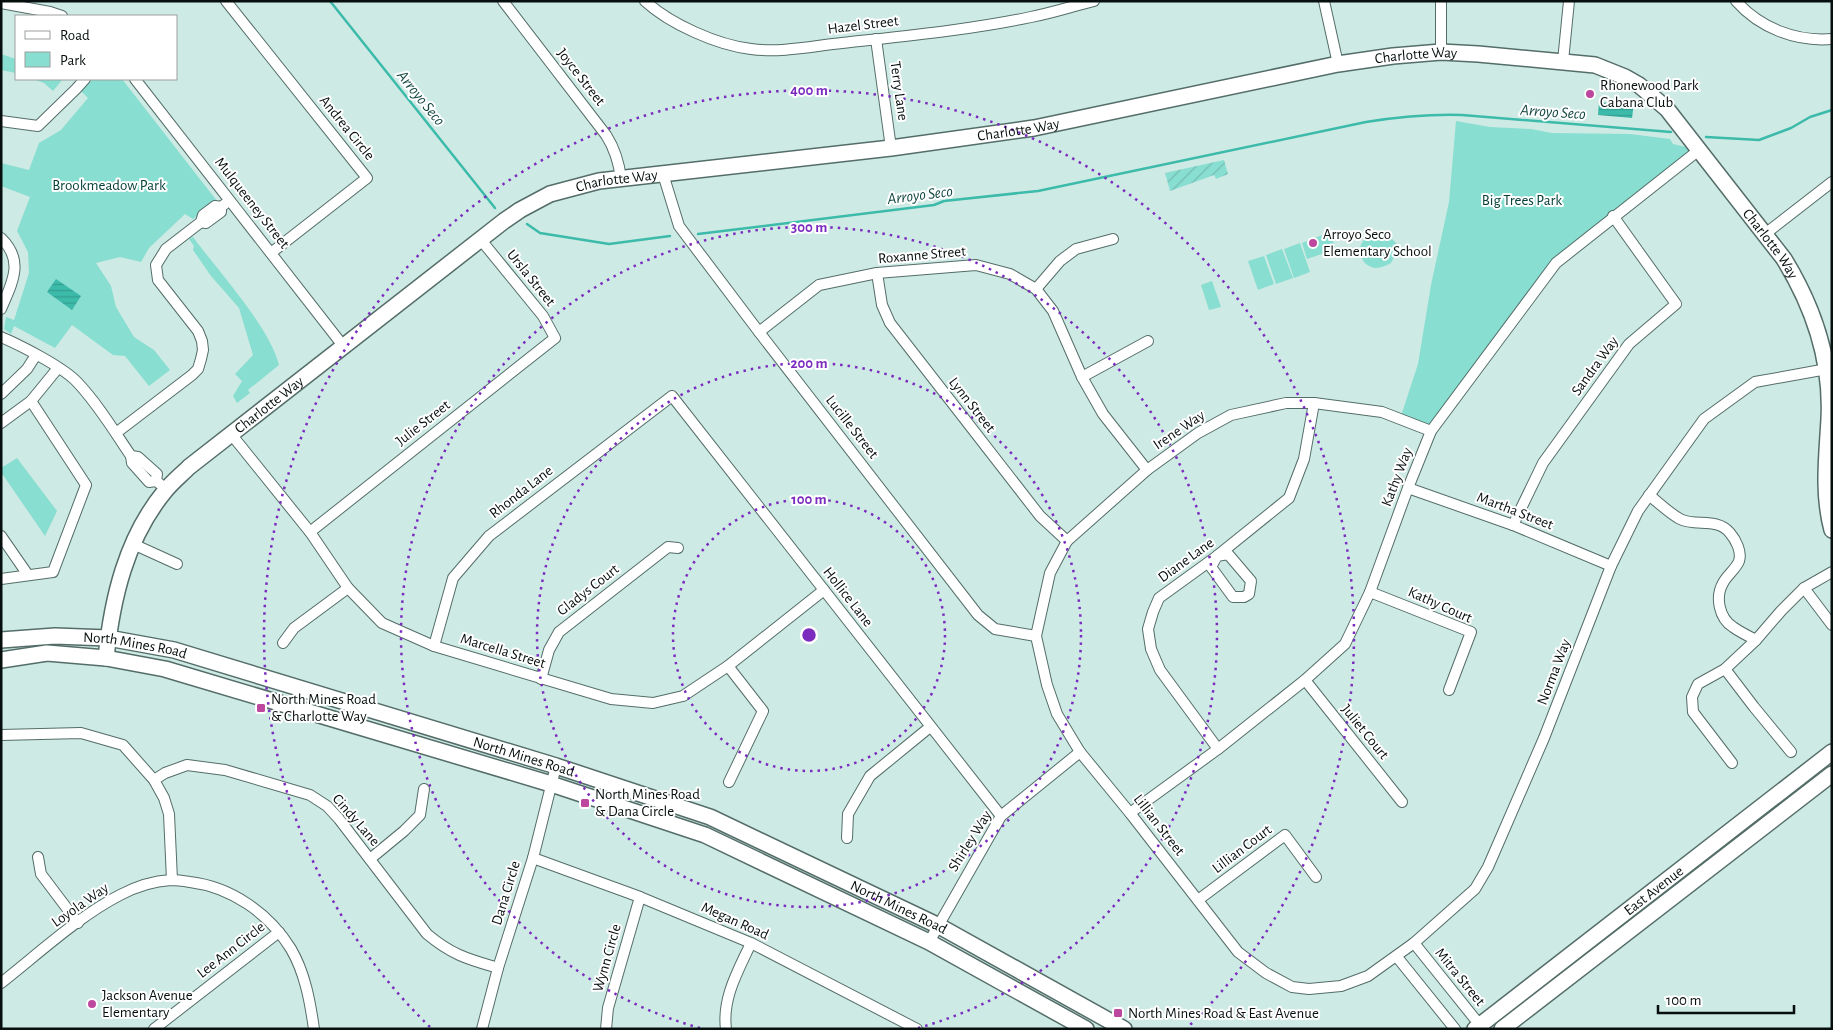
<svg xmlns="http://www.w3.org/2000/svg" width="1833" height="1030" viewBox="0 0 1833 1030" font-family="'Alegreya Sans',sans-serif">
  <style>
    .park { fill: #88ded1 }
    .garden { fill: url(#garden-furrows) }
    .water { fill: url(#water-rules) }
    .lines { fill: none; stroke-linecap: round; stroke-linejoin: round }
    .stream { stroke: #3cbaaa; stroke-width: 2.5 }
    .street-casing { stroke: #546d68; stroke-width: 12 }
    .secondary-casing { stroke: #546d68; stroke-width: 18 }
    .street { stroke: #fff; stroke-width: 10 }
    .secondary { stroke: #fff; stroke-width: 15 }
    .ring { fill: none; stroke: #7b2cbf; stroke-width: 2.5; stroke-dasharray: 2.5 5 }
    .poi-dot { fill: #bd479e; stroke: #fff; stroke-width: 2 }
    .labels { text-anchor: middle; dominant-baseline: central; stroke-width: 4; stroke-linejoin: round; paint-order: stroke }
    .street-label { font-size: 15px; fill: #060f0e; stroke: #fff }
    .poi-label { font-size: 15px; fill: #060f0e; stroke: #fff; text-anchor: start }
    .park-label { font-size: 15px; fill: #07403a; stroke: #fff }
    .water-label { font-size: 16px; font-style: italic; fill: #154a43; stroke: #fff }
    .centre { fill: #7b2cbf; stroke: #fff; stroke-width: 2.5 }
    .ring-label { font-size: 15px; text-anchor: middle; font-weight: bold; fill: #7b2cbf; stroke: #fff; stroke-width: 4; stroke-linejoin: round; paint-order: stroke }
  </style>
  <defs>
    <pattern id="garden-furrows" width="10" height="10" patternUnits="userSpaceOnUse" patternTransform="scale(1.25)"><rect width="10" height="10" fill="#88ded1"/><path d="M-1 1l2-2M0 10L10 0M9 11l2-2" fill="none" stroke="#74bdb2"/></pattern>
    <pattern id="water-rules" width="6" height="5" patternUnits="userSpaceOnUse" patternTransform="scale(1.25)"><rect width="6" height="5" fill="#3cbaaa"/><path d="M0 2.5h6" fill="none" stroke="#339f91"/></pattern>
  </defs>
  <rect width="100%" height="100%" fill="#ceeae4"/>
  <!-- park -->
  <g class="park">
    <path d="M1,54L16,59V73L1,70Z"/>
    <path d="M33,79H63L53,91L44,83Z"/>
    <path d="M93,79H122L217,201L193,219L185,214L149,248L141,262L120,257L96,263L111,286L116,307L134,337L154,350L170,370L149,386L125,356L113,355L72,325L55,348L14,326L11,334L4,329L6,317L14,320L29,273L28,252L17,231L30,197L1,186V163L29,170L39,143L61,130L88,98L81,91Z"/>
    <path d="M1456,121L1490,127L1531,129L1552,133L1630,134L1670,139L1673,144L1699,150L1556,263L1431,431L1400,419L1418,364L1431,285L1449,202Z"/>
    <path d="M1330,232L1336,249L1307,259L1302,243Z"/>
    <path d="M1379,233L1388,235L1397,244V252L1391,263C1387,265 1381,268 1376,268C1362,267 1354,249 1365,239C1368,236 1375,235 1379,233Z"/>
    <path d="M193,237C218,271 269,326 279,365L248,390L250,393L237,403L233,396L242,381L235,374L253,355L239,308L211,276L193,250L194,246L189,239Z"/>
    <path d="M1300,243L1310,272L1294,278L1284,249Z"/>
    <path d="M1282,249L1293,278L1276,284L1266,255Z"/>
    <path d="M1264,256L1274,284L1258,290L1248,261Z"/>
    <path d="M1212,281L1221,307L1209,310L1201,285Z"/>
    <path d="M17,458L57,511L45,536L3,475L1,476V468Z"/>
  </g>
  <!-- garden -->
  <path class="garden" d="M1224,160L1228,174L1216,179L1214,175L1170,191L1165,173Z"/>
  <!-- water -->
  <g class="water">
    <path d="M1599,102L1627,105L1628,103H1634L1632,118L1598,115Z"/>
    <path d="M56,279L81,296L72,310L47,292Z"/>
  </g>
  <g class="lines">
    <!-- stream -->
    <g class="stream">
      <path d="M330,1L495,208"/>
      <path d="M1706,137L1759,140L1791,128L1810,117L1832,110"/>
      <path d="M527,224L540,233L609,244L670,236"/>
      <path d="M698,234L934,205L944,201L1038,191L1366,122C1398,117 1429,114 1462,115L1671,132"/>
    </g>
    <defs>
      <g id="street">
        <path d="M226,1L367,178L271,253"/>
        <path d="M503,1L606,135C615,149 619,162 621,179"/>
        <path d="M645,1C670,24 717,45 751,49C781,53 813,46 842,43C905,36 969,30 1031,17C1052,13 1073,6 1094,1"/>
        <path d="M1324,1L1338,64"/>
        <path d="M1441,1V52"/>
        <path d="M1736,1C1760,28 1796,42 1832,39"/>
        <path d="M1,3L50,12L62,16"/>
        <path d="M876,39L891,148"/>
        <path d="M1563,61L1569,1"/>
        <path d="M135,79L344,347"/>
        <path d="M1,121L38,126L76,89L85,79"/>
        <path d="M663,174L679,226L759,332L978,615L995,629L1036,636"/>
        <path d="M201,222L206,223L221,212V207L225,204"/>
        <path d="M1765,234L1832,182"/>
        <path d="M1,238C25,261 12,283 1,309"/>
        <path d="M877,273L882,305L890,323L1040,516L1067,541"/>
        <path d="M1036,289L1060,261L1076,249L1113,239"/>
        <path d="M759,332L819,285L877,273L976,265L1010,274L1036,289L1053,311L1082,377L1103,414L1147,470"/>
        <path d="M1,337C20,345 63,367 77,382C98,404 114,431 131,456L132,463L149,482L156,481"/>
        <path d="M1082,377L1148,341"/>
        <path d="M1,394L27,369L36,355"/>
        <path d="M1,423L31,401L58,368"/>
        <path d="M1431,431L1382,412L1314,403H1286L1231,415L1198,433L1147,470L1067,541L1050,573L1036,636L1047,685L1057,714L1080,752L1130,813L1238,952L1266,973L1292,987L1309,989L1341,986L1368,976L1414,943L1475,889L1488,867L1544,738L1611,566L1638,511L1704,419L1755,382L1827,369"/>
        <path d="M116,433L192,375L198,369L201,359L203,350L202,341L198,331L158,280L156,265L166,249L201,222L203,215L215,206L221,207"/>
        <path d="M231,434L310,532L348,588L382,623L434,646L611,699L653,703L683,696L728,666L824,590"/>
        <path d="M131,456L138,457L157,474L156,481L160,484"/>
        <path d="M1408,488L1513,525L1611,566"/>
        <path d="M1649,495C1659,503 1669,513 1680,519C1696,527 1717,517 1730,533C1736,540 1742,552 1739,561C1736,569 1727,575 1723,583C1715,597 1719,618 1733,627C1740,632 1748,636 1756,640"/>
        <path d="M1513,525L1543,463L1629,344L1676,304L1613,216"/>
        <path d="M310,532L555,338L543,316L481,240"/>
        <path d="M1,536L28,575"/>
        <path d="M133,544L177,564"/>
        <path d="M1228,554L1251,581L1249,594L1244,597H1233L1211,567L1217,556Z"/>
        <path d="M1,579L53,572L86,485L31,401"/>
        <path d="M1804,588L1832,625"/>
        <path d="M1370,592L1471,632L1449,690"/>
        <path d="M283,643L294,628L348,588"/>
        <path d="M434,646L453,578L489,536L672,396L1001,816"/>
        <path d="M728,666L763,711L729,782"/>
        <path d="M1725,669L1754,707L1791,752"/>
        <path d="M541,679L549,650L559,632L668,547L678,548"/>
        <path d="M1305,680L1402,802"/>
        <path d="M1,735L81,733L123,745L154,780L164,798L169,814L172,880"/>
        <path d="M1218,749L1160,670L1151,649L1148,629L1153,612L1159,598L1217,556L1289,498L1304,459L1314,403"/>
        <path d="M1732,763L1693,712L1692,697L1698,684L1725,669L1756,640L1781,611L1804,588L1832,572"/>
        <path d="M154,780L165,773L187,765L225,770L310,795L327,806L339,819L427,934C452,955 468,959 498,968"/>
        <path d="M1130,813L1218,749L1305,680L1345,644L1370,592L1408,488L1431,431L1556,263L1699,150"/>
        <path d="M847,838L848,814L870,776L930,727"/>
        <path d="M38,857L41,874L78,923"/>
        <path d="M533,858L640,897L751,943L917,1029"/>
        <path d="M370,859L404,831L420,815L424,789"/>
        <path d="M1198,900L1285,835L1316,877"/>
        <path d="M929,942L1001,816L1080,752"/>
        <path d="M1414,943L1483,1029"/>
        <path d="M1397,957L1455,1029"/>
        <path d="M1,983C38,954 79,916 120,895C135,887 154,881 171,880C177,880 184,881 190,882C231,887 269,913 291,949C305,973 310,1001 314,1029"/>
        <path d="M154,1029L279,932"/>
        <path d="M482,1029L498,968L533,858L556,766"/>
        <path d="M606,1029L608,1008L640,897"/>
        <path d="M726,1029C722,998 738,971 751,943"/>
      </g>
      <g id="secondary">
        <path id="s1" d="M1,640L55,636L108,638L174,650L556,766L710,817L939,926L1124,1029"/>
        <path id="s2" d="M106,658C112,599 126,538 165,491C172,482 181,475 189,467L504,221L520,210L550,194L599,181L891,148L1034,128L1338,64L1393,56L1441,52L1478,54L1595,65L1625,77L1639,85L1667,109L1784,259C1814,308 1832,361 1829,419C1827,456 1822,493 1832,530"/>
        <path d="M1,660L47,653L106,658L165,669L551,784L705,835L929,942L1086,1029"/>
        <path id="s3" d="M1475,1029L1832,752"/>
        <path d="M1502,1029L1832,774"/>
      </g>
    </defs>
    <!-- street casing -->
    <use href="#street" class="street-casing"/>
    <!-- secondary casing -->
    <use href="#secondary" class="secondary-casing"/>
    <!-- street -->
    <use href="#street" class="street"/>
    <!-- secondary -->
    <use href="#secondary" class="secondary"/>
  </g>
  <!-- distance rings -->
  <g class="ring">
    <circle cx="809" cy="635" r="136"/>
    <circle cx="809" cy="635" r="272"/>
    <path d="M700 1028A408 408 0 1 1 918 1028"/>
    <path d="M430 1027A545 545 0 1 1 1188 1027"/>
  </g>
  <!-- markers -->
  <g class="poi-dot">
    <circle cx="1590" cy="94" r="5"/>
    <circle cx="1313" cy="243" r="5"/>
    <rect x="256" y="703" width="10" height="10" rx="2.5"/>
    <rect x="580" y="798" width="10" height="10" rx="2.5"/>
    <circle cx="92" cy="1004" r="5"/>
    <rect x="1113" y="1008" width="10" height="10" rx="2.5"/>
  </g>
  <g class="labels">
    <!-- street labels -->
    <g class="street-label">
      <text transform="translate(863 25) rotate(-7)">Hazel Street</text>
      <text stroke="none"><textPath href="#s2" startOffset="1545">Charlotte Way</textPath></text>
      <text transform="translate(581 77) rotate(52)">Joyce Street</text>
      <text transform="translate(899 91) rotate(82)">Terry Lane</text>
      <text transform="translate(347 128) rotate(51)">Andrea Circle</text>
      <text stroke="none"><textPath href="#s2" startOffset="1140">Charlotte Way</textPath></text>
      <text stroke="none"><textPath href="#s2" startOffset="735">Charlotte Way</textPath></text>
      <text transform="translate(252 203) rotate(52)">Mulqueeney Street</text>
      <text stroke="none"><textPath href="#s2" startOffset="1980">Charlotte Way</textPath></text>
      <text transform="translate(922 255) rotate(-5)">Roxanne Street</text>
      <text transform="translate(531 278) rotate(51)">Ursla Street</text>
      <text transform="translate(1595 366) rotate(-54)">Sandra Way</text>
      <text stroke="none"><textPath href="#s2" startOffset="315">Charlotte Way</textPath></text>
      <text transform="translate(972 405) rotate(52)">Lynn Street</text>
      <text transform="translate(423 423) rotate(-38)">Julie Street</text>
      <text transform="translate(852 427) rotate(52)">Lucille Street</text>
      <text transform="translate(1179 430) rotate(-34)">Irene Way</text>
      <text transform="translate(1397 477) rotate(-69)">Kathy Way</text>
      <text transform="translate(521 492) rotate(-38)">Rhonda Lane</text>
      <text transform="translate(1515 511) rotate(21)">Martha Street</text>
      <text transform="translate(1186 560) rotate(-36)">Diane Lane</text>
      <text transform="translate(588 590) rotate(-38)">Gladys Court</text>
      <text transform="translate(848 597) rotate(52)">Hollice Lane</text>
      <text transform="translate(1440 605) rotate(24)">Kathy Court</text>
      <text stroke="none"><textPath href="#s1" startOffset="135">North Mines Road</textPath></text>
      <text transform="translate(503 651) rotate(17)">Marcella Street</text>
      <text transform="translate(1554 672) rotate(-69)">Norma Way</text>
      <text transform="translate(1365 732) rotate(51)">Juliet Court</text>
      <text stroke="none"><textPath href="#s1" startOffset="540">North Mines Road</textPath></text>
      <text transform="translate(356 820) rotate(49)">Cindy Lane</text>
      <text transform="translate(1159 825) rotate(52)">Lillian Street</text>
      <text transform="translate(970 841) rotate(-58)">Shirley Way</text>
      <text transform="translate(1242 849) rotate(-37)">Lillian Court</text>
      <text stroke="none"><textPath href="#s3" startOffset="226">East Avenue</textPath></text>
      <text transform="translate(506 893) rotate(-73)">Dana Circle</text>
      <text transform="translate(80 905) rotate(-35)">Loyola Way</text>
      <text stroke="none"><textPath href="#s1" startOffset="945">North Mines Road</textPath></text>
      <text transform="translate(735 921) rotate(24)">Megan Road</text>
      <text transform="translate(231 950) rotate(-38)">Lee Ann Circle</text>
      <text transform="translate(607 958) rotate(-74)">Wynn Circle</text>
      <text transform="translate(1460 977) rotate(51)">Mitra Street</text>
    </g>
    <!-- poi labels -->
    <g class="poi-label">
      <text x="1600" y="85">Rhonewood Park<tspan x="1600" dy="17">Cabana Club</tspan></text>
      <text x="1323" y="234">Arroyo Seco<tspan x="1323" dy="17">Elementary School</tspan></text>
      <text x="271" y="699">North Mines Road<tspan x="271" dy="17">&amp; Charlotte Way</tspan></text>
      <text x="595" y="794">North Mines Road<tspan x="595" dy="17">&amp; Dana Circle</tspan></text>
      <text x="102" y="995">Jackson Avenue<tspan x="102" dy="17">Elementary</tspan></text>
      <text x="1128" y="1013">North Mines Road &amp; East Avenue</text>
    </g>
    <!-- park labels -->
    <g class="park-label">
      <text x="109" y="185">Brookmeadow Park</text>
      <text x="1522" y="200">Big Trees Park</text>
    </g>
    <!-- water labels -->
    <g class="water-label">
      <text transform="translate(421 98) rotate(51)">Arroyo Seco</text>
      <text transform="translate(1553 112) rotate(4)">Arroyo Seco</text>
      <text transform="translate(920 195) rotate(-7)">Arroyo Seco</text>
    </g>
  </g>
  <circle cx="809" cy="635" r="8" class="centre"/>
  <g class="ring-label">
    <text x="809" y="95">400 m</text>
    <text x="809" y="232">300 m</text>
    <text x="809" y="368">200 m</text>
    <text x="809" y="504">100 m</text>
  </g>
  <!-- border -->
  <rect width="1833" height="1030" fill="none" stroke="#060f0e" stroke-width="5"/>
  <!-- legend -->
  <rect x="15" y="15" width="162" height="65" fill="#ffffff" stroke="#9b9f9f"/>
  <rect x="25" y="31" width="25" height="8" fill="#ffffff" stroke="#9b9f9f"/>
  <text x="60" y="40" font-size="15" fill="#060f0e">Road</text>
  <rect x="25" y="52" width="25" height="15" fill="#88ded1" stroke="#9b9f9f"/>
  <text x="60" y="65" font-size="15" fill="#060f0e">Park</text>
  <!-- scale -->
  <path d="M1658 1005v8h136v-8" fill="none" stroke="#060f0e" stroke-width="2.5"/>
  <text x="1666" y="1005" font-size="15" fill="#060f0e" stroke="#ffffff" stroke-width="4" paint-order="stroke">100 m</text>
</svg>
